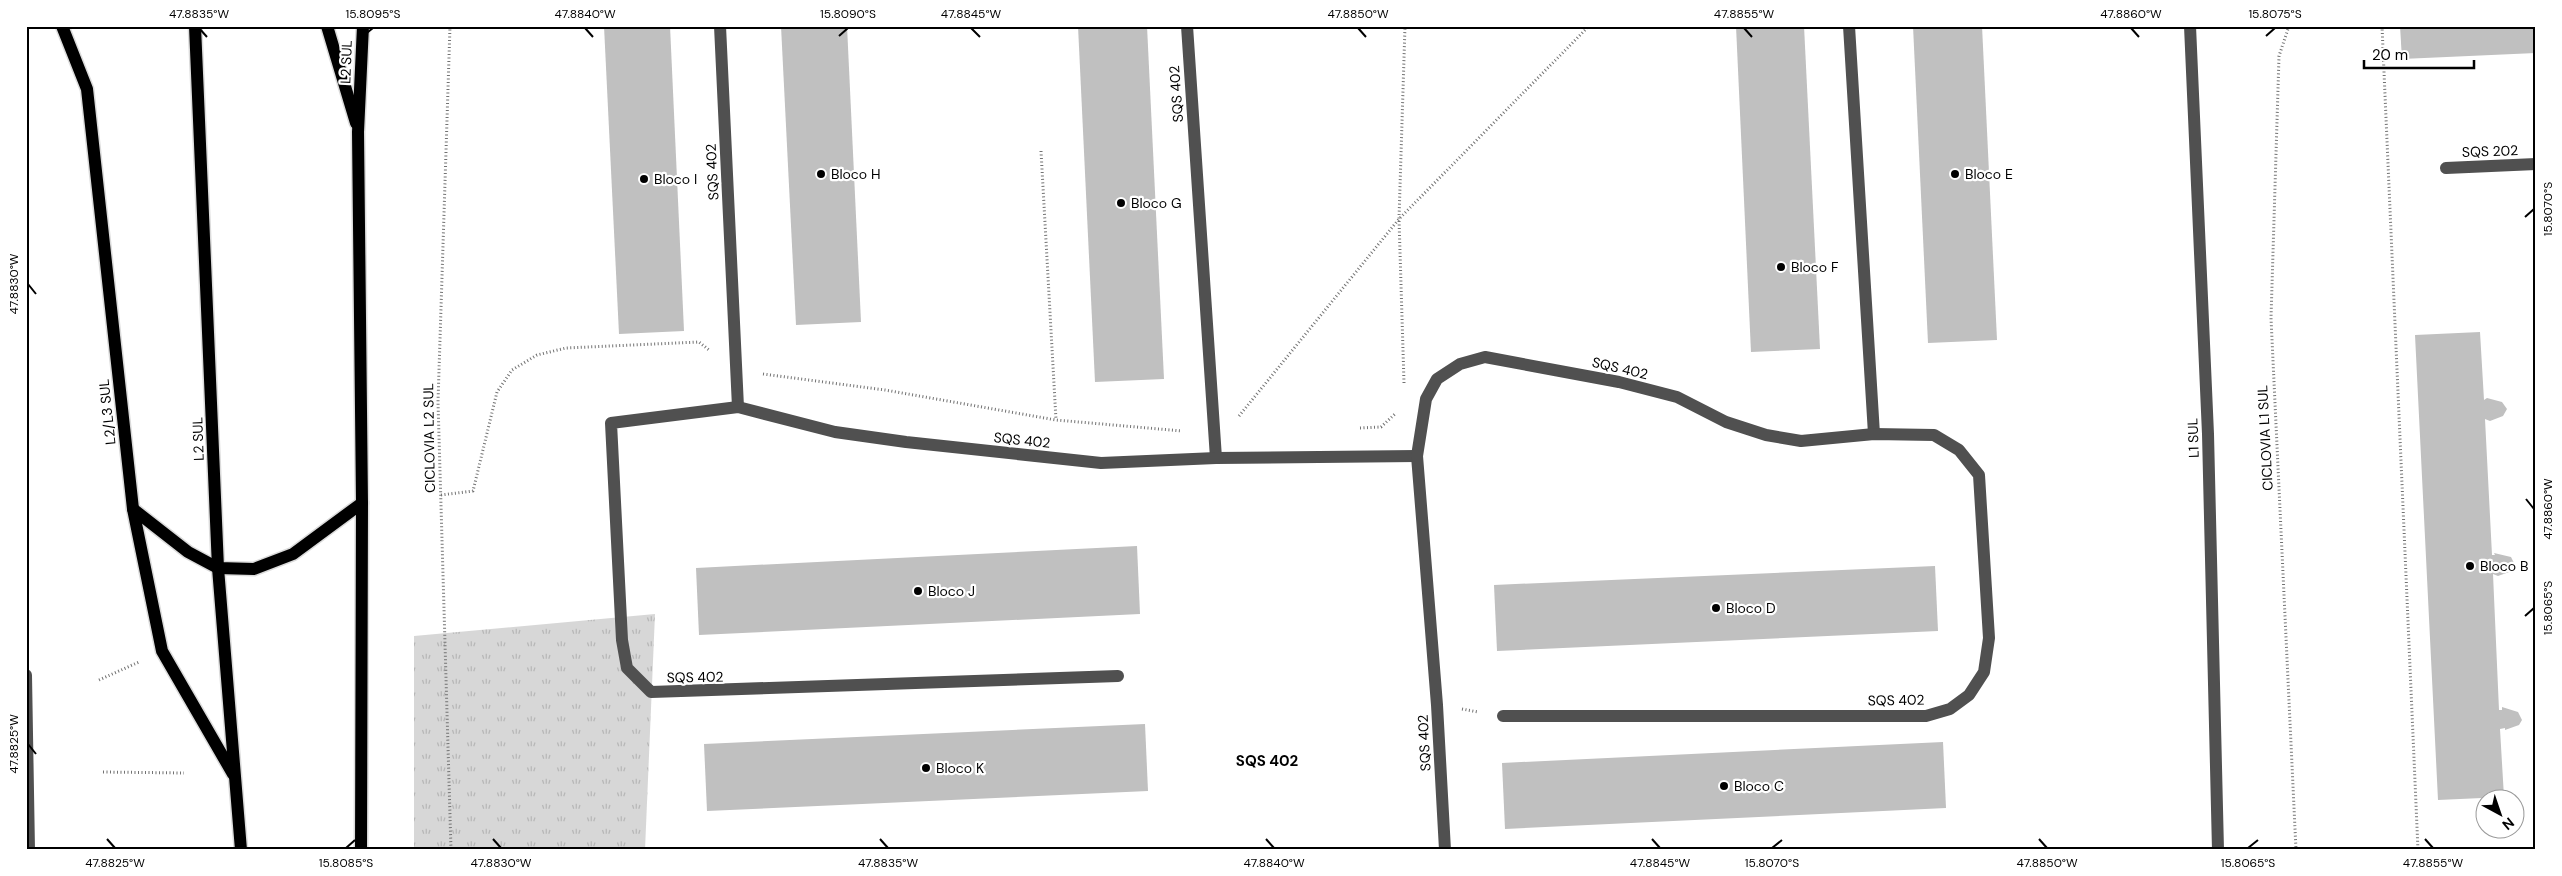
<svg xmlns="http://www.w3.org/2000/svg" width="2562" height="876" viewBox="0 0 2562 876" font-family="'DM Sans',sans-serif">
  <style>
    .grass { fill: url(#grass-tufts) }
    .building { fill: #c0c0c0 }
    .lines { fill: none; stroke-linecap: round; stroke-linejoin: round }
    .major-casing { stroke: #dbdbdb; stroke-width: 15 }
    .path { stroke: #727272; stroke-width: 3; stroke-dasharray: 1 2.5; stroke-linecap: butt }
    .minor { stroke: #505050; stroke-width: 12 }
    .major { stroke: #000; stroke-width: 12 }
    .ticks { fill: none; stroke: #000; stroke-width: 2 }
    .poi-dot { fill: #000; stroke: #fff; stroke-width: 2 }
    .labels { text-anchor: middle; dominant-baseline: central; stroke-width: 4.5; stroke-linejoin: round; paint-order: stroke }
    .street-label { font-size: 14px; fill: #000; stroke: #fff }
    .poi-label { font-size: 14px; fill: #000; stroke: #fff; text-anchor: start }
    .neighbourhood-label { font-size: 15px; font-weight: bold; fill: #000; stroke: #fff }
    .neatline { fill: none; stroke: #000; stroke-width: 2 }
    .ticks-label { font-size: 12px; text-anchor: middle; fill: #000 }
  </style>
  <defs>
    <pattern id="grass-tufts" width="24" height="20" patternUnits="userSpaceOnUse" patternTransform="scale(1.25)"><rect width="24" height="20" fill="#d7d7d7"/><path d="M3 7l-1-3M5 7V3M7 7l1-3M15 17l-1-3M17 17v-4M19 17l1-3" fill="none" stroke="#b7b7b7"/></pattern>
  </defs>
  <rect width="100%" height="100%" fill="#fff"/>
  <!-- grass -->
  <path class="grass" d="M655,614L645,850H414V636Z"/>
  <!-- building -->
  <g class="building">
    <path d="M604,26H670L684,331L619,334Z"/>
    <path d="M781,26H847L861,322L796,325Z"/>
    <path d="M1078,26H1147L1164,379L1095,382Z"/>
    <path d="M1736,26H1804L1820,349L1751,352Z"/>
    <path d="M1913,26H1982L1997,340L1928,343Z"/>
    <path d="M2400,26H2536V53L2402,59Z"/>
    <path d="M2480,332L2484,400L2487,398L2502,402L2507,409L2503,416L2490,421L2485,419L2492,555H2495L2494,553L2511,557L2515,565L2512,571L2498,576L2493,574L2499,710H2502V707L2518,712L2522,720L2519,725L2505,730V728L2500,729L2504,797L2438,800L2415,335Z"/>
    <path d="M1137,546L1140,614L699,635L696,568Z"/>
    <path d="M1935,566L1938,631L1497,651L1494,585Z"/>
    <path d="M1145,724L1148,791L707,811L704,744Z"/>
    <path d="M1943,742L1946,808L1505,829L1502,763Z"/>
  </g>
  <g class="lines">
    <defs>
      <g id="major">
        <path d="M62,26L87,89L133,509L162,651L233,774"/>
        <path d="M195,26L218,568L241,850"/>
        <path d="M327,26L356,123"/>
        <path d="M133,509L188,552L218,568L254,569L293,554L362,503"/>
        <path d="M361,850L362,503L358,132L363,26"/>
      </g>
    </defs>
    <!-- major casing -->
    <use href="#major" class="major-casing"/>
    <!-- path -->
    <g class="path">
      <path d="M450,26L438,402L451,850"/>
      <path d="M2289,26L2279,56L2271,318L2296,850"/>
      <path d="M2382,26L2418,850"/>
      <path d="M1041,151L1056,420"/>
      <path d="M763,374L885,390L1056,420L1182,431"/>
      <path d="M1404,383L1399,219L1405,26"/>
      <path d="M1239,416L1399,219L1589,26"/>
      <path d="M1360,428L1381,427L1396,413"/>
      <path d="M441,495L473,491L497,392L512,370L537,355L566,348L699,342L709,350"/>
      <path d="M99,680L139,662"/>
      <path d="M1462,709L1478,712"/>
      <path d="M103,772L184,773"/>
    </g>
    <!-- minor -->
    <g class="minor">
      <path d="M720,26L738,407"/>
      <path d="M1187,26L1216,458"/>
      <path d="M1849,26L1874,434"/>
      <path d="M2190,26L2208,434L2218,850"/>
      <path d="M2446,168L2536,164"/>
      <path d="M26,675L29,850"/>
      <path d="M1118,676L651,692L627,668L622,640L611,423L738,407L835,432L906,442L1101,463L1216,458L1417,456"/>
      <path d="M1445,850L1437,705L1417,456L1426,399L1437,379L1460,364L1485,357L1619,382L1677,397L1726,422L1766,435L1801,441L1874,434L1934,435L1959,450L1979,475L1989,638L1984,672L1969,695L1950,709L1926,716H1503"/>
    </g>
    <!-- major -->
    <use href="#major" class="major"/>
  </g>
  <!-- ticks -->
  <path class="ticks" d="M199,28L207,37M585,28L593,37M971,28L980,37M1358,28L1366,37M1744,28L1752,37M2131,28L2139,37M363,36L373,28M839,36L848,28M2266,36L2275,28M2525,217L2534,209M28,284L36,294M2526,499L2534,509M2525,616L2534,608M28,744L36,754M107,839L115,848M493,839L501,848M880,839L888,848M1266,839L1274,848M1652,839L1660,848M2039,839L2047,848M2425,839L2433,848M346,848L355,840M1772,848L1782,840M2248,848L2258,840"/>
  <!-- markers -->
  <g class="poi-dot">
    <circle cx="821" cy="174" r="5"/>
    <circle cx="1955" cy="174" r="5"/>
    <circle cx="644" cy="179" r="5"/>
    <circle cx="1121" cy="203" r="5"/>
    <circle cx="1781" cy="267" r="5"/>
    <circle cx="2470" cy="566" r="5"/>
    <circle cx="918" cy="591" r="5"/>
    <circle cx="1716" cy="608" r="5"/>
    <circle cx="926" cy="768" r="5"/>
    <circle cx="1724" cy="786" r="5"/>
  </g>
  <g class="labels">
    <!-- street labels -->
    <g class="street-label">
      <text transform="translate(346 62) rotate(-88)">L2 SUL</text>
      <text transform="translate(1176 94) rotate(-94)">SQS 402</text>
      <text transform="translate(2490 151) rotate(-2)">SQS 202</text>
      <text transform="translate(712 172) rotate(-93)">SQS 402</text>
      <text transform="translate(1620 368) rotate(13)">SQS 402</text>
      <text transform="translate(107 412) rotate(-96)">L2/L3 SUL</text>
      <text transform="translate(429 438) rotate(-91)">CICLOVIA L2 SUL</text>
      <text transform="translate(2193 438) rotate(-92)">L1 SUL</text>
      <text transform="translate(2265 438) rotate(-93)">CICLOVIA L1 SUL</text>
      <text transform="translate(198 439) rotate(-92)">L2 SUL</text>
      <text transform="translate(1022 440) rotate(6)">SQS 402</text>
      <text transform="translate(695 677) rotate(-1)">SQS 402</text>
      <text transform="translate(1896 700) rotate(-1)">SQS 402</text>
      <text transform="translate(1424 743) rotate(-93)">SQS 402</text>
    </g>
    <!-- poi labels -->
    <g class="poi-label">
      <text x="831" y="174">Bloco H</text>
      <text x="1965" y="174">Bloco E</text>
      <text x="654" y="179">Bloco I</text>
      <text x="1131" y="203">Bloco G</text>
      <text x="1791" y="267">Bloco F</text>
      <text x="2480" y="566">Bloco B</text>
      <text x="928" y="591">Bloco J</text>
      <text x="1726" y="608">Bloco D</text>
      <text x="936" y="768">Bloco K</text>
      <text x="1734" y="786">Bloco C</text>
    </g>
    <!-- neighbourhood labels -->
    <g class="neighbourhood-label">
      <text x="1267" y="761">SQS 402</text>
    </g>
  </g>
  <!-- border -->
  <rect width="2562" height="876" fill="none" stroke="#ffffff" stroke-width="55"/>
  <!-- north arrow -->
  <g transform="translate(2500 814) rotate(140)"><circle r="24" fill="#ffffff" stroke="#999999"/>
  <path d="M0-4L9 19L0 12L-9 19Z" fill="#000000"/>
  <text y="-8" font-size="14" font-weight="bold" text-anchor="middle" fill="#000000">N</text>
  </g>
  <!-- scale -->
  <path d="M2364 60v8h110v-8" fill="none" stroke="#000000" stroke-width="2.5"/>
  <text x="2372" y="60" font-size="15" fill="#000000" stroke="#ffffff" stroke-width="4" paint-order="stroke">20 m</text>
  <rect x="28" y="28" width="2506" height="820" class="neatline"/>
  <g class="ticks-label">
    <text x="199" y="18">47.8835°W</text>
    <text x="373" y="18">15.8095°S</text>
    <text x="585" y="18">47.8840°W</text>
    <text x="848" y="18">15.8090°S</text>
    <text x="971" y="18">47.8845°W</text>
    <text x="1358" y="18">47.8850°W</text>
    <text x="1744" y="18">47.8855°W</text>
    <text x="2131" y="18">47.8860°W</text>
    <text x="2275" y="18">15.8075°S</text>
    <text transform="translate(2548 209) rotate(-90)" y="4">15.8070°S</text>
    <text transform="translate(14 284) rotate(-90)" y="4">47.8830°W</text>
    <text transform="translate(2548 509) rotate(-90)" y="4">47.8860°W</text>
    <text transform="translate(2548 608) rotate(-90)" y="4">15.8065°S</text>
    <text transform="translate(14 744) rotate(-90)" y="4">47.8825°W</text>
    <text x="115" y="867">47.8825°W</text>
    <text x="346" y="867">15.8085°S</text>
    <text x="501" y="867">47.8830°W</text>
    <text x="888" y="867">47.8835°W</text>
    <text x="1274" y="867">47.8840°W</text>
    <text x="1660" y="867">47.8845°W</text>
    <text x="1772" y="867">15.8070°S</text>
    <text x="2047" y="867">47.8850°W</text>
    <text x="2248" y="867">15.8065°S</text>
    <text x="2433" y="867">47.8855°W</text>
  </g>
</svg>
